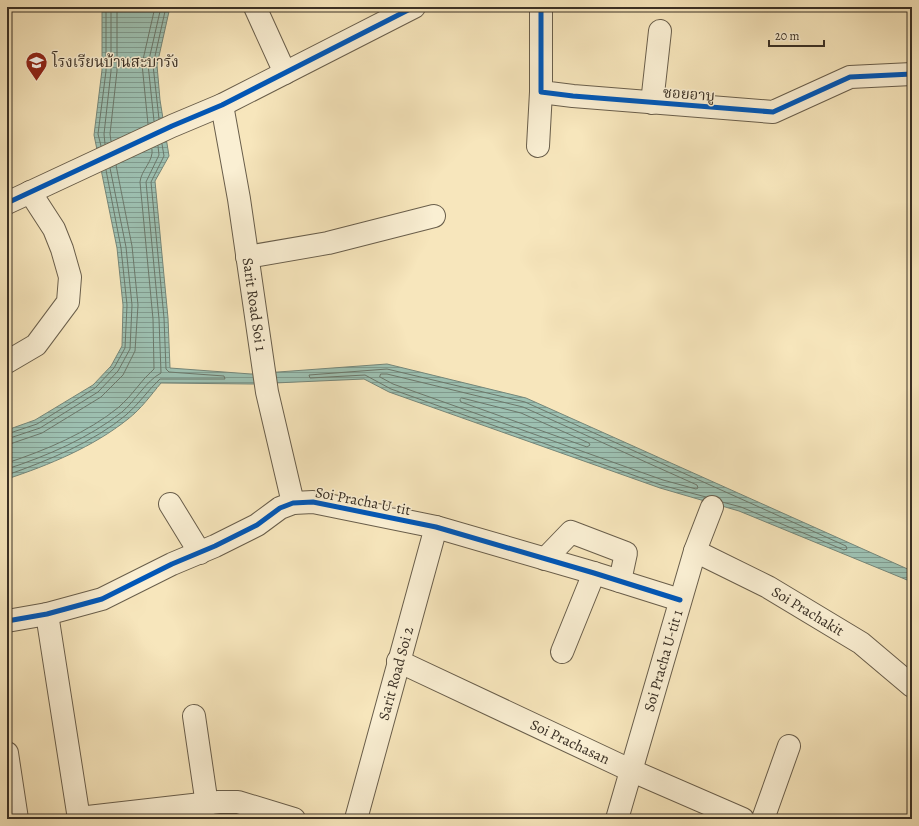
<svg xmlns="http://www.w3.org/2000/svg" width="919" height="826" viewBox="0 0 919 826" font-family="Alegreya,'Noto Serif Thai',serif">
  <style>
    .water { fill: url(#water-rules); stroke: #758679 }
    .lines { fill: none; stroke-linecap: round; stroke-linejoin: round }
    .shore { stroke: #6c786b; stroke-width: 1 }
    .minor-casing { stroke: #695e4b; stroke-width: 24 }
    .minor { stroke: #faefd3; stroke-width: 22 }
    .cycleway-casing { stroke: #faefd3; stroke-width: 8 }
    .cycleway { stroke: #0057b8; stroke-width: 5 }
    .labels { text-anchor: middle; dominant-baseline: central; stroke-width: 3; stroke-linejoin: round; paint-order: stroke }
    .poi-label { font-size: 15px; fill: #3a3025; stroke: #faefd3; text-anchor: start }
    .street-label { font-size: 15px; fill: #3a3025; stroke: #faefd3 }
  </style>
  <defs>
    <pattern id="water-rules" width="6" height="5" patternUnits="userSpaceOnUse"><rect width="6" height="5" fill="#9dc0b1"/><path d="M0 2.5h6" fill="none" stroke="#819c90"/></pattern>
  </defs>
  <rect width="100%" height="100%" fill="#f7e6bc"/>
  <filter id="stains"><feTurbulence type="fractalNoise" baseFrequency=".005" numOctaves="4"/><feColorMatrix values="0 0 0 0 .2 0 0 0 0 .09 0 0 0 0 .02 0 0 0 .5 -.17"/></filter>
  <radialGradient id="worn" r=".72"><stop offset=".6" stop-color="#630" stop-opacity="0"/><stop offset="1" stop-color="#630" stop-opacity=".3"/></radialGradient>
  <!-- water -->
  <path class="water" d="M102,7H170L157,65L160,100L169,156L155,181L168,318L170,368L251,374L387,364L526,398L912,571V582L739,511L660,488L389,392L364,379L252,384L161,383C151,395 141,409 128,419C93,447 49,465 7,479V430L35,420L93,385L111,366L122,346L123,305L117,248L94,135L102,70Z"/>
  <g class="lines">
    <!-- shore -->
    <g class="shore">
      <path d="M159,119L153,65L166,7"/>
      <path d="M154,121L148,64L161,7"/>
      <path d="M148,124L142,64L155,7"/>
      <path d="M111,141L110,134L117,71V7"/>
      <path d="M105,144L104,134L111,71V7"/>
      <path d="M101,146L98,134L106,71V7"/>
      <path d="M381,374H387L523,407L697,485L698,488L696,489L663,480L393,384L380,377Z"/>
      <path d="M462,398L521,413L589,443L590,445L587,447L461,402L460,400Z"/>
      <path d="M7,434L37,424L95,388L114,368L125,348L127,305L121,248L106,170"/>
      <path d="M7,439L40,428L98,392L118,371L130,349L132,305L126,247L110,168"/>
      <path d="M7,445L42,433L101,397L123,375L135,351L138,305L132,246L116,165"/>
      <path d="M7,463C46,450 87,433 119,407C132,396 141,380 154,369L153,319L140,182C141,170 154,161 152,149"/>
      <path d="M7,469C47,456 89,438 122,412C136,400 146,381 161,373L159,319L146,182L159,155L158,146"/>
      <path d="M7,475C47,461 94,442 126,415C139,404 148,390 160,379H225L224,376L169,372L166,369L164,318L151,182L164,156L162,144"/>
      <path d="M706,497L661,485L391,389L365,375L310,378L309,375L387,369L525,402L846,546L847,549L844,550L741,507L722,502"/>
    </g>
    <defs>
      <g id="minor">
        <path d="M255,7L285,73"/>
        <path d="M541,7V92L573,96L773,112L850,77L912,74"/>
        <path d="M652,103L660,31"/>
        <path id="s1" d="M222,105L239,199L267,392L293,503"/>
        <path d="M538,146L541,92"/>
        <path d="M7,203L172,126L222,105L414,7"/>
        <path d="M247,257L328,243L434,216"/>
        <path d="M7,362L36,345L68,302L70,277L62,249L54,229L30,192"/>
        <path d="M170,504L200,553"/>
        <path id="s2" d="M695,551L768,587L861,643L912,686"/>
        <path d="M545,559L571,532L626,553L620,581"/>
        <path d="M47,614L79,819"/>
        <path d="M7,621L47,614L102,599L172,564L215,546L257,525L280,508L293,503L313,502L436,527L594,573L680,600"/>
        <path d="M562,652L594,573"/>
        <path id="s3" d="M398,661L630,770L743,819"/>
        <path d="M194,716L207,805"/>
        <path d="M7,753L17,819"/>
        <path d="M79,818L219,802H238L294,819"/>
        <path id="s4" d="M356,819L436,527"/>
        <path id="s5" d="M617,819L695,551L712,507"/>
        <path d="M763,819L789,746"/>
      </g>
    </defs>
    <!-- minor casing -->
    <use href="#minor" class="minor-casing"/>
    <!-- minor -->
    <use href="#minor" class="minor"/>
    <defs>
      <g id="cycleway">
        <path d="M541,7V92L573,96L773,112L850,77L912,74"/>
        <path d="M7,203L172,126L222,105L414,7"/>
        <path d="M7,621L47,614L102,599L172,564L215,546L257,525L280,508L293,503L313,502L436,527L594,573L680,600"/>
      </g>
    </defs>
    <!-- cycleway casing -->
    <use href="#cycleway" class="cycleway-casing"/>
    <!-- cycleway -->
    <use href="#cycleway" class="cycleway"/>
  </g>
  <!-- icons -->
  <defs>
    <symbol id="school-pin" viewBox="-11 -11 22 30"><path d="M0 17L-7.5 6A9.5 9.5 0 1 1 7.5 6Z" fill="#8f2418" stroke="#faefd3"/><path d="M0-5L7-2L0 1L-7-2ZM-4 1L0 2.5L4 1V4Q0 6-4 4Z" fill="#fff"/></symbol>
  </defs>
  <g fill-rule="evenodd">
    <use href="#school-pin" x="24" y="50" width="25" height="34"/>
  </g>
  <g class="labels">
    <!-- poi labels -->
    <g class="poi-label">
      <text x="52" y="62">โรงเรียนบ้านสะบารัง</text>
    </g>
    <!-- street labels -->
    <g class="street-label">
      <text transform="translate(689 94) rotate(4)">ซอยอาบู</text>
      <text stroke="none"><textPath href="#s1" startOffset="202">Sarit Road Soi 1</textPath></text>
      <text transform="translate(363 501) rotate(11)">Soi Pracha U-tit</text>
      <text stroke="none"><textPath href="#s2" startOffset="128">Soi Prachakit</textPath></text>
      <text stroke="none"><textPath href="#s5" startOffset="165">Soi Pracha U-tit 1</textPath></text>
      <text stroke="none"><textPath href="#s4" startOffset="151">Sarit Road Soi 2</textPath></text>
      <text stroke="none"><textPath href="#s3" startOffset="190">Soi Prachasan</textPath></text>
    </g>
  </g>
  <!-- margin -->
  <rect width="919" height="826" fill="none" stroke="#f7e6bc" stroke-width="24"/>
  <rect x="8" y="8" width="903" height="810" fill="none" stroke="#3a3025" stroke-width="2"/>
  <rect x="12" y="12" width="895" height="802" fill="none" stroke="#3a3025"/>
  <!-- scale -->
  <path d="M769 40v6h55v-6" fill="none" stroke="#3a3025" stroke-width="2"/>
  <text x="775" y="40" font-size="12" fill="#3a3025" stroke="#faefd3" stroke-width="3" paint-order="stroke">20 m</text>
  <rect width="100%" height="100%" filter="url(#stains)"/>
  <rect width="100%" height="100%" fill="url(#worn)"/>
</svg>
